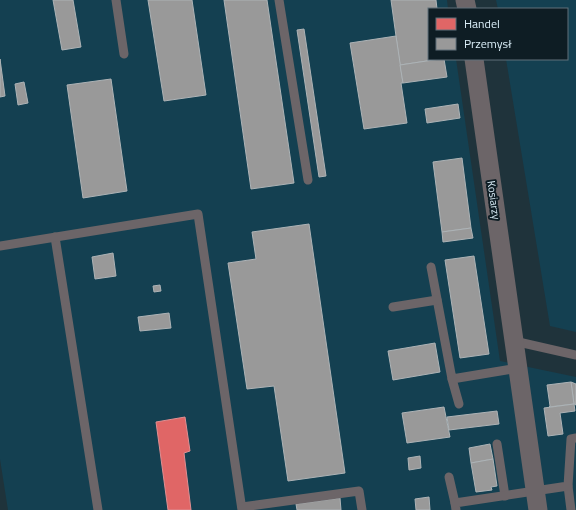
<svg xmlns="http://www.w3.org/2000/svg" width="576" height="510" viewBox="0 0 576 510" font-family="'Titillium Web',sans-serif">
  <style>
    .built { fill: #144051 }
    .shops { fill: #e06666; stroke: #df8f92 }
    .industry { fill: #999; stroke: #adb3b6 }
    .lines { fill: none; stroke-linecap: round; stroke-linejoin: round }
    .service { stroke: #6c6568; stroke-width: 9 }
    .minor { stroke: #6c6568; stroke-width: 19 }
    .labels { text-anchor: middle; dominant-baseline: central; stroke-width: 4; stroke-linejoin: round; paint-order: stroke }
    .street-label { font-size: 11px; fill: #dcf0fa; stroke: #0e1d24 }
  </style>
  <rect width="100%" height="100%" fill="#1f333b"/>
  <!-- built -->
  <g class="built">
    <path d="M0,0H447L448,9H429V59H456L500,361L576,377V510H8L0,459Z"/>
    <path d="M496,0H576V332L550,326L506,59H567V9H498Z"/>
  </g>
  <!-- shops -->
  <path class="shops" d="M185,417L190,451L184,453L191,510H168L156,422Z"/>
  <!-- industry -->
  <g class="industry">
    <path d="M53,0H73L81,47L62,50Z"/>
    <path d="M148,0H192L206,95L164,101Z"/>
    <path d="M224,0H267L294,183L251,189Z"/>
    <path d="M391,0H436L437,9H429V59H440L400,65Z"/>
    <path d="M304,29L326,176L319,177L297,30Z"/>
    <path d="M396,36L403,83H401L407,123L364,129L350,43Z"/>
    <path d="M0,59L5,96L0,97Z"/>
    <path d="M440,59H444L447,77L403,83L400,65Z"/>
    <path d="M111,79L127,191L83,198L67,85Z"/>
    <path d="M24,82L28,103L18,105L15,84Z"/>
    <path d="M458,104L460,118L427,123L425,109Z"/>
    <path d="M462,158L471,228L442,232L433,162Z"/>
    <path d="M309,224L345,473L288,481L274,386L247,389L228,263L256,259L252,232Z"/>
    <path d="M471,228L473,238L443,242L442,232Z"/>
    <path d="M113,253L116,276L95,279L92,257Z"/>
    <path d="M474,256L489,354L460,358L445,260Z"/>
    <path d="M160,285L161,291L154,292L153,286Z"/>
    <path d="M169,313L171,328L140,331L138,317Z"/>
    <path d="M435,343L440,372L393,380L388,351Z"/>
    <path d="M571,382L576,384V405L574,404Z"/>
    <path d="M571,382L574,404L549,407L550,406L547,385Z"/>
    <path d="M574,404L575,411L560,413L563,434L548,436L544,408Z"/>
    <path d="M444,407L450,437L407,443L402,413Z"/>
    <path d="M497,411L499,424L449,430L447,417Z"/>
    <path d="M490,444L493,459L471,463L469,448Z"/>
    <path d="M420,456L421,468L409,470L408,458Z"/>
    <path d="M493,459L497,486L491,487L492,490L476,492L471,463Z"/>
    <path d="M429,497L430,510H416L415,499Z"/>
    <path d="M340,498L341,510H297L296,504Z"/>
  </g>
  <g class="lines">
    <!-- service -->
    <g class="service">
      <path d="M116,0L124,54"/>
      <path d="M279,0L308,180"/>
      <path d="M55,237L98,510"/>
      <path d="M0,246L198,214L242,510"/>
      <path d="M431,267L452,379L518,368"/>
      <path d="M393,307L437,300"/>
      <path d="M514,341L576,355"/>
      <path d="M452,379L459,404"/>
      <path d="M497,444L505,496"/>
      <path d="M449,477L455,503"/>
      <path d="M568,486L571,510"/>
      <path d="M242,507L359,491L362,510"/>
      <path d="M456,510L455,503L568,486L571,439L576,438"/>
    </g>
    <!-- minor -->
    <g class="minor">
      <path d="M465,0L467,9"/>
      <path d="M474,59L538,510"/>
    </g>
  </g>
  <g class="labels">
    <!-- street labels -->
    <g class="street-label">
      <text transform="translate(494 200) rotate(82)">Kosiarzy</text>
    </g>
  </g>
  <!-- legend -->
  <rect x="428" y="8" width="140" height="52" fill="#0e1d24" stroke="#60717a"/>
  <rect x="436" y="18" width="20" height="12" fill="#e06666" stroke="#60717a"/>
  <text x="464" y="28" font-size="12" fill="#dcf0fa">Handel</text>
  <rect x="436" y="38" width="20" height="12" fill="#999999" stroke="#60717a"/>
  <text x="464" y="48" font-size="12" fill="#dcf0fa">Przemysł</text>
</svg>
